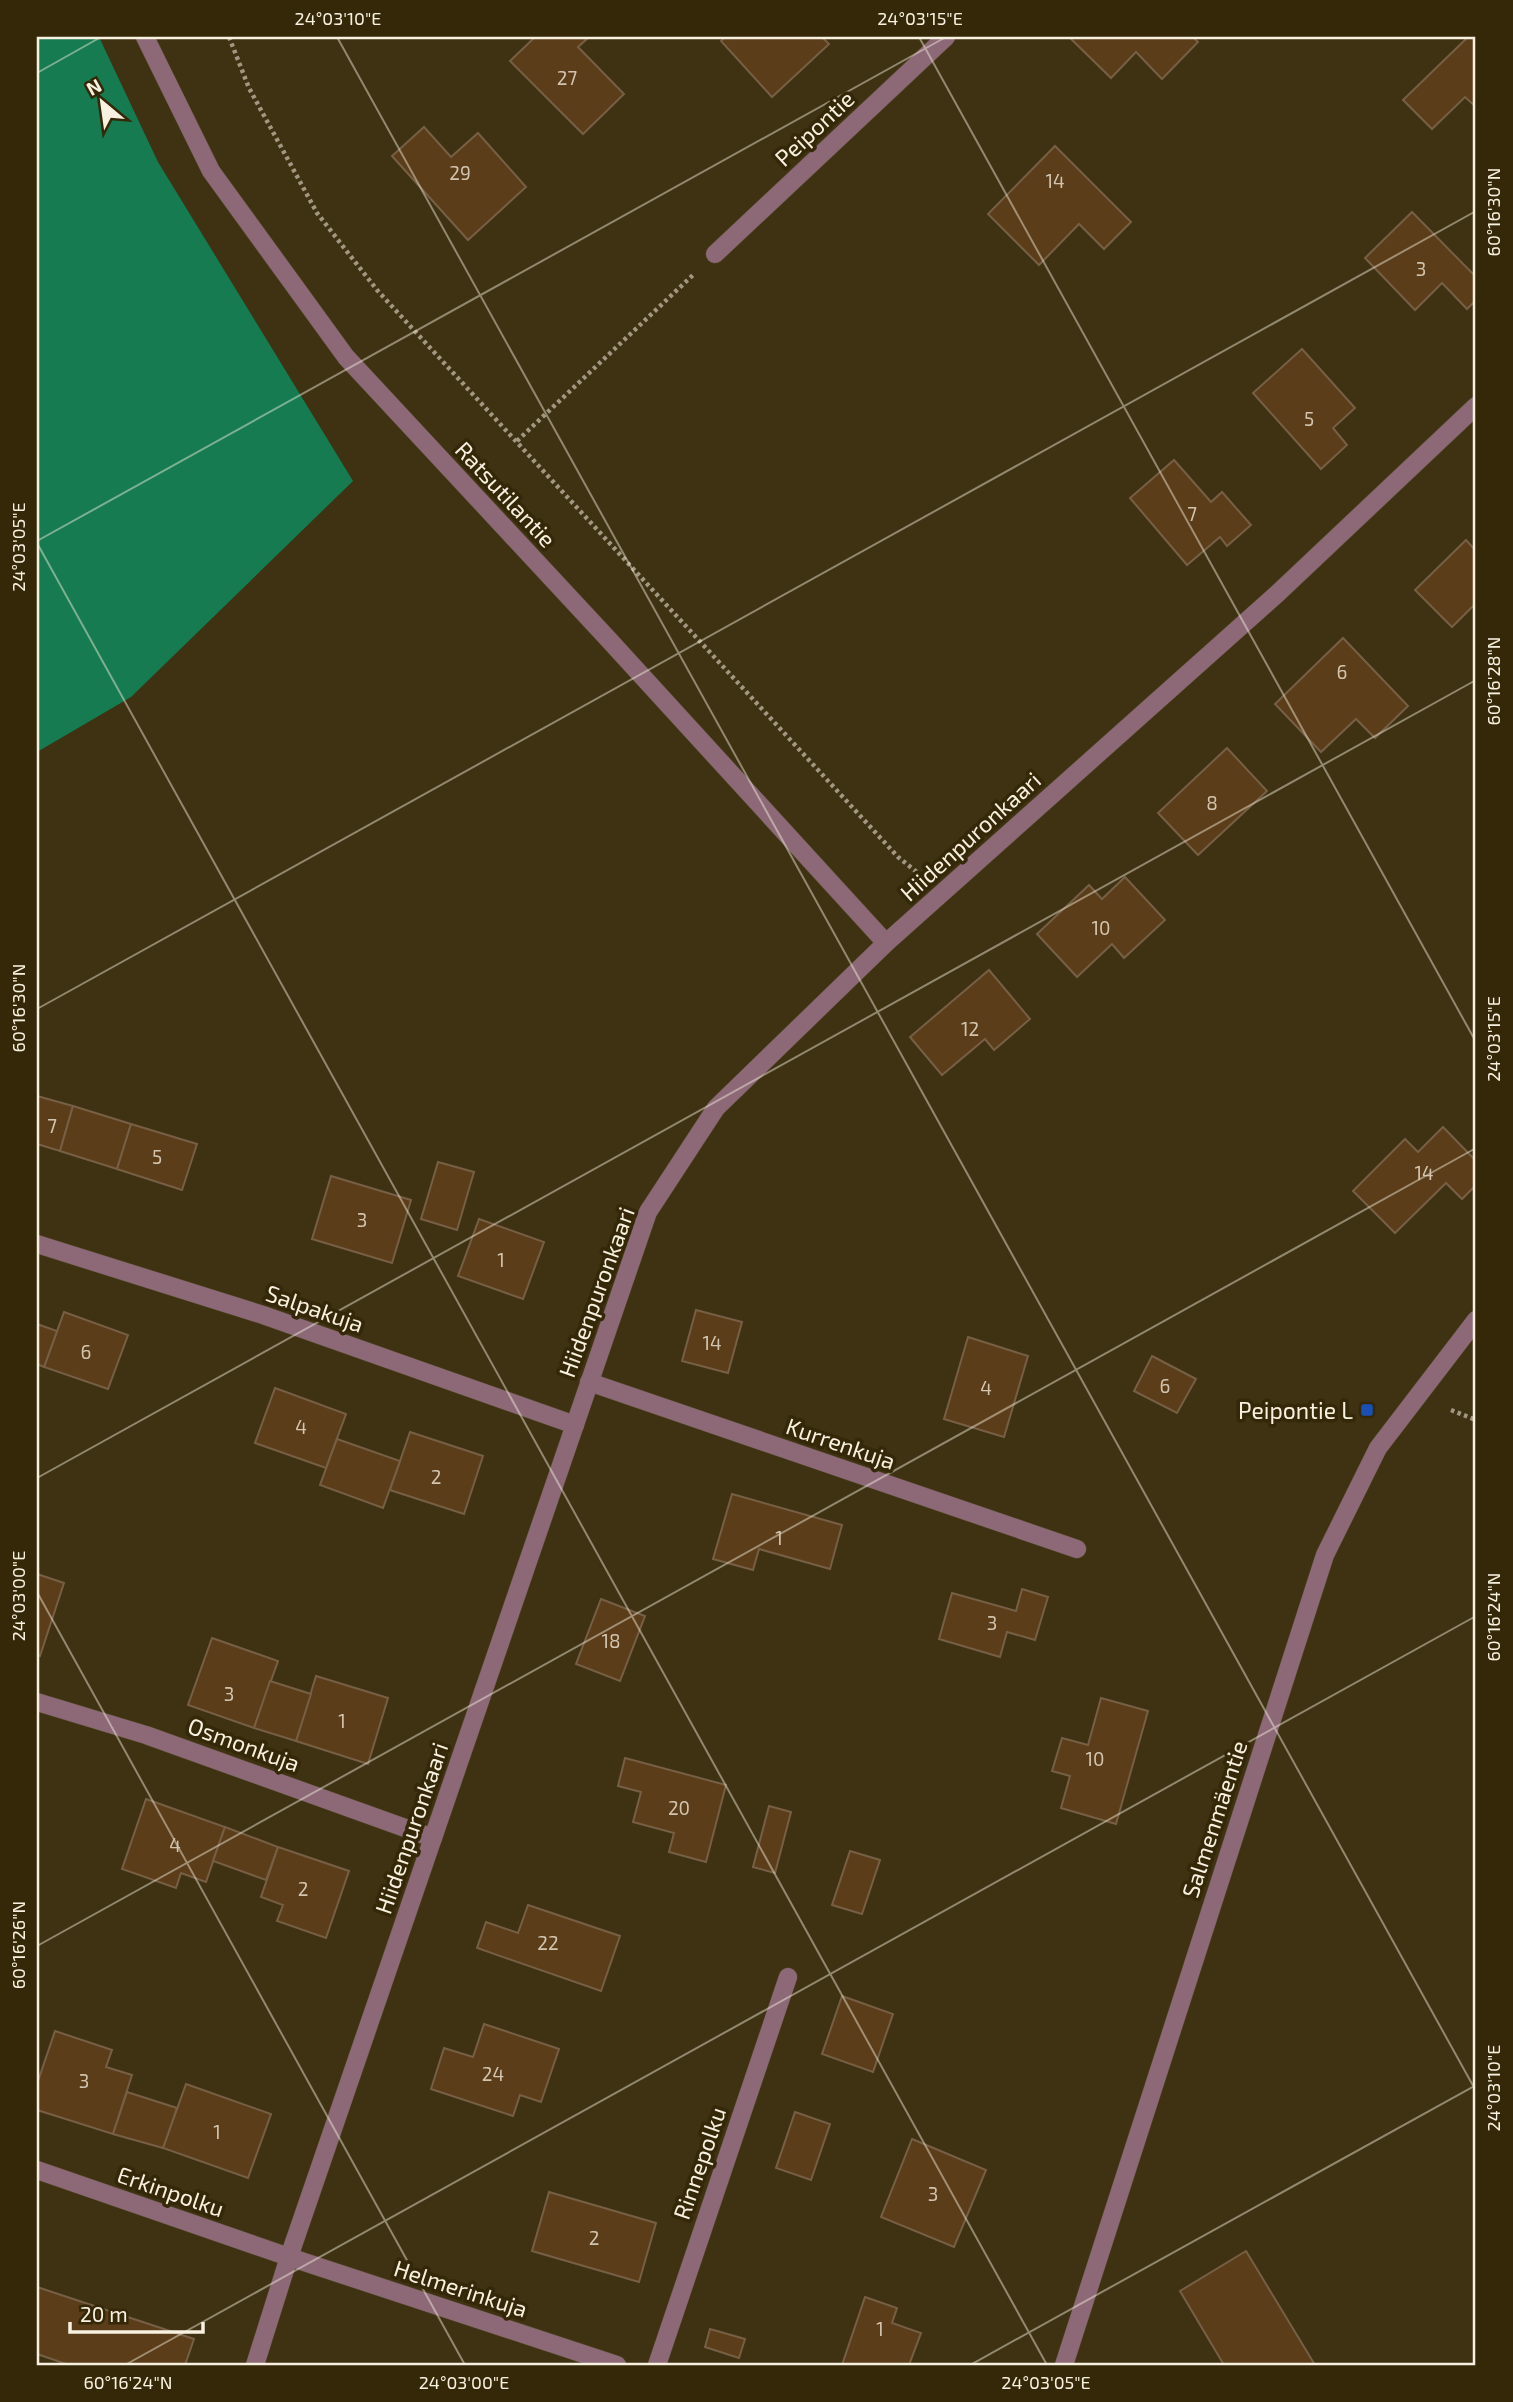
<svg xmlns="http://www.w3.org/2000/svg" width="1513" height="2402" viewBox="0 0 1513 2402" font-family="'Exo 2',sans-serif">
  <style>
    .forest { fill: #167b51 }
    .building { fill: #5b3d19; stroke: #775f45; stroke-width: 2 }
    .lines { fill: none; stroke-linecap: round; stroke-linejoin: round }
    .service-casing { stroke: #584d30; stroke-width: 19 }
    .minor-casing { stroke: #584d30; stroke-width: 19 }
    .path { stroke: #a29881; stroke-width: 4.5; stroke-dasharray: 3.5 3.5; stroke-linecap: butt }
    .service { stroke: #8d6978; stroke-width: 18 }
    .minor { stroke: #8d6978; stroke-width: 18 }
    .ticks { fill: none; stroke: #f9f1e0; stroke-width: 2; stroke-opacity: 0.45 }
    .transit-dot { fill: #1a4fb4; stroke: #342808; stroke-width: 2.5 }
    .labels { text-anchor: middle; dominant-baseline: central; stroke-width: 7; stroke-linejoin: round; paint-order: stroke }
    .number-label { font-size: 19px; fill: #d2c4ae }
    .street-label { font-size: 23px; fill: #f9f1e0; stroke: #342808 }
    .poi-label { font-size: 23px; fill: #f9f1e0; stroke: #342808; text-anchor: end }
    .neatline { fill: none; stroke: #f9f1e0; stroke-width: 2.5 }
    .ticks-label { font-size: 18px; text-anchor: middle; fill: #f9f1e0 }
  </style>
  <rect width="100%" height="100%" fill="#3e3213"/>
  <!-- forest -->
  <path class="forest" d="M37,37H99L158,162L353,481L131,697L37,752Z"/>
  <!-- building -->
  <g class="building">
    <path d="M535,37H589L578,47L624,94L583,134L510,61Z"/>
    <path d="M725,37H822L829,44L772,97L721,41Z"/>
    <path d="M1069,37H1193L1198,42L1162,79L1136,52L1111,78Z"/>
    <path d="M1468,37H1476V107L1465,97L1432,129L1403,100Z"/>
    <path d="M424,127L451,157L478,133L526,187L468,240L392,156Z"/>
    <path d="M1055,146L1131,222L1104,249L1079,224L1039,265L988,214Z"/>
    <path d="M1412,212L1476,277V300L1467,309L1442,283L1415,310L1365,258Z"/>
    <path d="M1302,349L1355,408L1333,428L1347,445L1321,469L1253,393Z"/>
    <path d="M1174,460L1211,502L1222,492L1251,525L1227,546L1220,537L1187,565L1130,498Z"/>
    <path d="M1466,540L1476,551V603L1452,627L1415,590Z"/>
    <path d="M1343,638L1408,706L1375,738L1356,719L1321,752L1275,704Z"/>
    <path d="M1227,748L1267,791L1198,855L1158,813Z"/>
    <path d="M1125,877L1165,920L1124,958L1112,944L1077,977L1037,934L1089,885L1102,899Z"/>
    <path d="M989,970L1030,1019L994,1050L985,1039L942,1075L910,1037Z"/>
    <path d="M37,1096L73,1106L60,1151L37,1144Z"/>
    <path d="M73,1106L131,1124L117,1169L60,1151Z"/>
    <path d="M131,1124L197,1144L182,1190L117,1169Z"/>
    <path d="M1443,1127L1476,1161V1185L1462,1199L1446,1183L1395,1233L1353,1191L1405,1139L1418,1152Z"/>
    <path d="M438,1162L474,1172L457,1230L421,1219Z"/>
    <path d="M331,1176L411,1200L392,1263L312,1239Z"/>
    <path d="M479,1219L544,1242L523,1299L458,1276Z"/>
    <path d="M696,1310L742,1322L728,1373L682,1361Z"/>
    <path d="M64,1312L128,1335L108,1389L44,1367Z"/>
    <path d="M37,1324L57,1331L44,1367L37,1364Z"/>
    <path d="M968,1337L1028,1356L1004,1437L944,1419Z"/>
    <path d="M1152,1356L1196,1379L1177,1413L1134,1391Z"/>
    <path d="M275,1388L346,1414L326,1468L255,1443Z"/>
    <path d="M410,1432L483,1456L464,1514L390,1490Z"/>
    <path d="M337,1439L400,1461L383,1508L320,1485Z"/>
    <path d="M732,1494L842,1525L830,1569L759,1549L753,1570L713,1559Z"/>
    <path d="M37,1574L64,1583L40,1656L37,1654Z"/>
    <path d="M1022,1589L1048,1597L1035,1640L1007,1632L1000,1657L939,1639L952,1593L1016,1611Z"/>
    <path d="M601,1599L645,1616L620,1681L576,1664Z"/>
    <path d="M212,1638L278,1661L254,1728L188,1705Z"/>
    <path d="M316,1676L388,1698L368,1764L296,1741Z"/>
    <path d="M270,1681L311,1694L296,1741L254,1728Z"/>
    <path d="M1101,1698L1148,1711L1116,1824L1061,1808L1070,1776L1052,1771L1062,1738L1088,1745Z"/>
    <path d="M625,1758L726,1785L706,1862L669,1852L674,1833L633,1822L641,1792L618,1786Z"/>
    <path d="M146,1799L225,1827L206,1882L181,1873L176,1888L122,1869Z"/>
    <path d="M769,1806L791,1812L775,1873L753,1867Z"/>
    <path d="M225,1827L278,1847L266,1880L213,1861Z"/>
    <path d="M278,1847L349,1871L326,1938L277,1921L283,1905L261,1897Z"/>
    <path d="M850,1851L880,1860L862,1914L832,1905Z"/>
    <path d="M528,1905L620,1936L601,1991L477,1948L486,1922L518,1933Z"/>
    <path d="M842,1996L893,2014L873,2072L822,2054Z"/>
    <path d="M484,2024L559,2049L541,2102L520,2095L513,2116L431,2089L444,2048L473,2057Z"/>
    <path d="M55,2031L112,2050L106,2067L132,2075L113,2134L37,2110V2084Z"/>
    <path d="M186,2084L271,2114L248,2178L163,2148Z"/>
    <path d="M127,2092L177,2108L163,2148L113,2134Z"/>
    <path d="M795,2112L830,2124L811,2180L776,2168Z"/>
    <path d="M912,2139L986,2170L954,2247L881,2217Z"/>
    <path d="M549,2192L656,2223L639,2282L532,2251Z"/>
    <path d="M1246,2251L1315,2365H1224L1180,2291Z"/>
    <path d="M37,2287L194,2339L185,2365H69L37,2354Z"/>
    <path d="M865,2297L897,2308L892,2323L921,2333L909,2365H842Z"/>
    <path d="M710,2329L745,2339L739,2358L705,2347Z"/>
  </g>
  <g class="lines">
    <defs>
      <g id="service">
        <path d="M589,1382L1077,1549"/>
        <path d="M657,2365L788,1977"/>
      </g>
      <g id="minor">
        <path d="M145,37L211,171L346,357L610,641L886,943"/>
        <path d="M715,254L946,37"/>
        <path d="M37,1244L263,1315L575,1425"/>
        <path d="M37,1702L146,1735L433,1838"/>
        <path d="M37,2170L289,2257L617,2365"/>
        <path d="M255,2365L289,2257L648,1212L716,1108L886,943L1278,593L1476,406"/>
        <path d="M1064,2365L1325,1555L1378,1448L1476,1320"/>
      </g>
    </defs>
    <!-- service casing -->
    <use href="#service" class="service-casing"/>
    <!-- minor casing -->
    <use href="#minor" class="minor-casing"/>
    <!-- path -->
    <g class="path">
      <path d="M229,37L249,88L317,213L377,290L898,857L918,873"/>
      <path d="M517,441L694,274"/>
      <path d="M1451,1410L1476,1420"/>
    </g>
    <!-- service -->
    <use href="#service" class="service"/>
    <!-- minor -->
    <use href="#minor" class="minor"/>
  </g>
  <!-- ticks -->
  <path class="ticks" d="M337,37L1476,2091M919,37L1476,1042M37,73L101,37M37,541L946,37M37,543L1047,2365M37,1009L1476,211M37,1478L1476,680M37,1592L465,2365M37,1946L1476,1148M125,2365L1476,1616M970,2365L1476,2085"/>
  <!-- markers -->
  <rect class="transit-dot" x="1360" y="1403" width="14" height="14" rx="3.5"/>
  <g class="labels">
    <!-- number labels -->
    <g class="number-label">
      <text x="567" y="77">27</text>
      <text x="460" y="172">29</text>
      <text x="1055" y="180">14</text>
      <text x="1421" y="268">3</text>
      <text x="1309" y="418">5</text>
      <text x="1192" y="513">7</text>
      <text x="1342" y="671">6</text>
      <text x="1212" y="802">8</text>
      <text x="1101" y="927">10</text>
      <text x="970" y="1028">12</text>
      <text x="52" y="1125">7</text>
      <text x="157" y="1156">5</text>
      <text x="1424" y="1172">14</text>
      <text x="362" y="1219">3</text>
      <text x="501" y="1259">1</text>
      <text x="712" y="1342">14</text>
      <text x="86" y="1351">6</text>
      <text x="1165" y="1385">6</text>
      <text x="986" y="1387">4</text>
      <text x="301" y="1426">4</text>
      <text x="436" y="1476">2</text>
      <text x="779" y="1537">1</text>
      <text x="992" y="1622">3</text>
      <text x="611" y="1640">18</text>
      <text x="229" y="1693">3</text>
      <text x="342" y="1720">1</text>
      <text x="1095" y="1758">10</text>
      <text x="679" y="1807">20</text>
      <text x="175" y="1844">4</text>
      <text x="303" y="1888">2</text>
      <text x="548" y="1942">22</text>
      <text x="493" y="2073">24</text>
      <text x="84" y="2080">3</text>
      <text x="217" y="2131">1</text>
      <text x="933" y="2193">3</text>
      <text x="594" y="2237">2</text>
      <text x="880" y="2328">1</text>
    </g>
    <!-- street labels -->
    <g class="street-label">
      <text transform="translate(814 128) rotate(-43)">Peipontie</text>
      <text transform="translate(506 494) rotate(47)">Ratsutilantie</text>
      <text transform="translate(970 836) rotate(-42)">Hiidenpuronkaari</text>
      <text transform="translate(596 1292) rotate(-70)">Hiidenpuronkaari</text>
      <text transform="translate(315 1308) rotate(19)">Salpakuja</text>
      <text transform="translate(841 1443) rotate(19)">Kurrenkuja</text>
      <text transform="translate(244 1744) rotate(20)">Osmonkuja</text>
      <text transform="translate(1214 1819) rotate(-72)">Salmenmäentie</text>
      <text transform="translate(411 1828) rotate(-71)">Hiidenpuronkaari</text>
      <text transform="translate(699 2163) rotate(-71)">Rinnepolku</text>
      <text transform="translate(171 2191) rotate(19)">Erkinpolku</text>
      <text transform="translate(461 2288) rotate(18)">Helmerinkuja</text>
    </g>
    <!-- poi labels -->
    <g class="poi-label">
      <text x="1353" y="1410">Peipontie L</text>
    </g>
  </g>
  <!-- border -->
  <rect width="1513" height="2402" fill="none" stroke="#342808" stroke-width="77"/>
  <!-- north arrow -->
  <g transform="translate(102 102) rotate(331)" stroke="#342808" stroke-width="5" paint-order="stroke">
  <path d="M0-5L12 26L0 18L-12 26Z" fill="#f9f1e0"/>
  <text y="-10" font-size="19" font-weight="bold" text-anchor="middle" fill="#f9f1e0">N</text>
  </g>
  <!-- scale -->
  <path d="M70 2322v10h133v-10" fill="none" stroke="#f9f1e0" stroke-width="3.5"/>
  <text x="80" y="2322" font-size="21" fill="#f9f1e0" stroke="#342808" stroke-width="5" paint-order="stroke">20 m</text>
  <rect x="38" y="38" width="1436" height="2326" class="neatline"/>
  <g class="ticks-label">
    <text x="338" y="25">24°03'10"E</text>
    <text x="920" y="25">24°03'15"E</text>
    <text transform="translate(1494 212) rotate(-90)" y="6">60°16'30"N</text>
    <text transform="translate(19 547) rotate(-90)" y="6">24°03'05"E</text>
    <text transform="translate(1494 681) rotate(-90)" y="6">60°16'28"N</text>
    <text transform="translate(19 1008) rotate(-90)" y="6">60°16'30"N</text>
    <text transform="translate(1494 1039) rotate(-90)" y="6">24°03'15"E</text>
    <text transform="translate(19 1596) rotate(-90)" y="6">24°03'00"E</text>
    <text transform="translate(1494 1617) rotate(-90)" y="6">60°16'24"N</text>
    <text transform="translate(19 1945) rotate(-90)" y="6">60°16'26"N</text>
    <text transform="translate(1494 2088) rotate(-90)" y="6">24°03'10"E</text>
    <text x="128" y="2389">60°16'24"N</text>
    <text x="464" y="2389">24°03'00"E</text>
    <text x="1046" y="2389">24°03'05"E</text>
  </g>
</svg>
